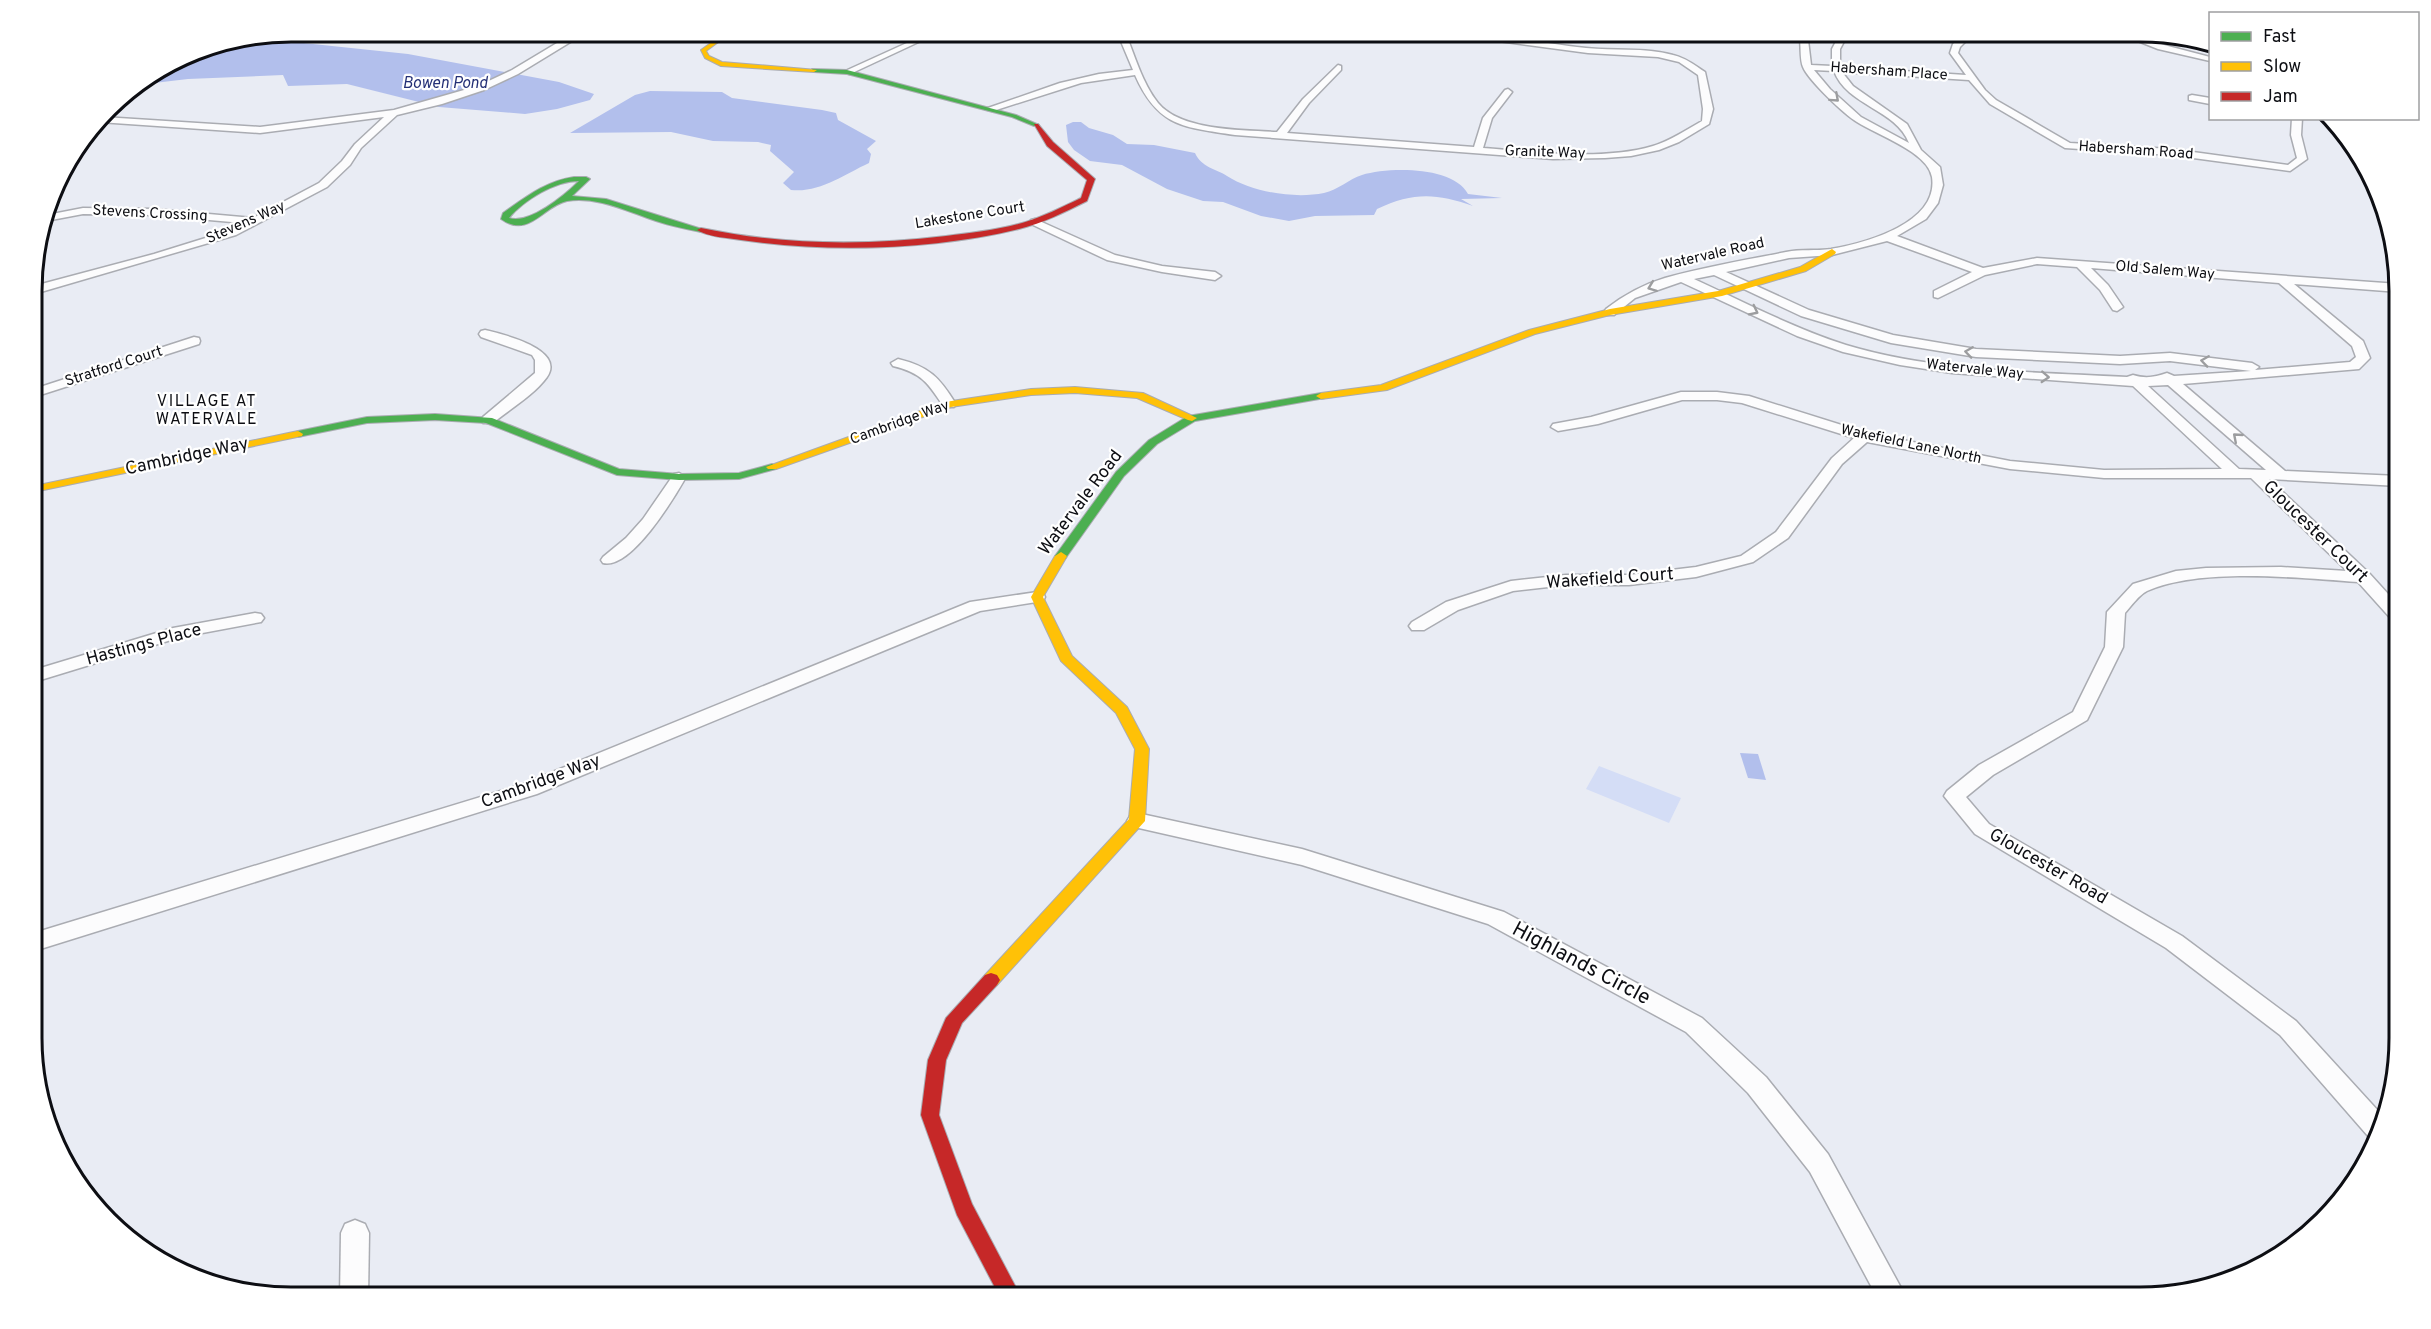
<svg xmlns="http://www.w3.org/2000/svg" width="2431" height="1329" viewBox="0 0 2431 1329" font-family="Overpass,sans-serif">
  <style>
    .green { fill: #d4ddf6 }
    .water { fill: #b2bfec }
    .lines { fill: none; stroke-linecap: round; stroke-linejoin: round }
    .street-casing { stroke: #aaacb2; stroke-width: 3 }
    .fast-casing { stroke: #aaacb2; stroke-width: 2 }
    .slow-casing { stroke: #aaacb2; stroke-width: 2 }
    .jam-casing { stroke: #aaacb2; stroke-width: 2 }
    .street { fill: #fcfcfd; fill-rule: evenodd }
    .fast { fill: #4caf50; fill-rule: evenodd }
    .slow { fill: #ffc107; fill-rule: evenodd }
    .jam { fill: #c62828; fill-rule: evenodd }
    .oneway { stroke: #9c9d9f }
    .labels { text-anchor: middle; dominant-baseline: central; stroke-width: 4.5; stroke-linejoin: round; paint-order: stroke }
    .far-street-label { font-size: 15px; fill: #0d0e13; stroke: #fff }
    .far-water-label { font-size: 16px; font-style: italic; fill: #243076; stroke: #fff }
    .far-neighbourhood-label { font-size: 16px; letter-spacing: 1.5px; fill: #0d0e13; stroke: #fff }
    .street-label { font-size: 18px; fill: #0d0e13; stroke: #fff }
    .near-street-label { font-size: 21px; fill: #0d0e13; stroke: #fff }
    .rim { fill: none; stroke: #0d0e13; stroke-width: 3 }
  </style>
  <rect width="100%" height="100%" fill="#e9ecf4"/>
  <!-- green -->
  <path class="green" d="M1599,766L1681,798L1669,823L1586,789Z"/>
  <!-- water -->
  <g class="water">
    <path d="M256,38L408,54L559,82L594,94L590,100L557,109L525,114L439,107L347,84L288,86L283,75L188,79L137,85L192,51Z"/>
    <path d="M650,91L722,92L732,98L822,110L836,113L838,120L876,141L867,149L871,154L869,163C843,175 820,193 791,190L783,183L794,172L770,151L771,145L758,142L713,141L671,132L570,133L635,95Z"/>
    <path d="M1073,122H1081L1089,128L1113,135L1127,144L1154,145L1195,153C1202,168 1215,168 1227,176C1252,192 1294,199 1324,193C1338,190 1349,179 1362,175C1389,167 1453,166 1468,194L1502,198L1461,199L1473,206C1436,193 1413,192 1377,209L1374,215L1315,216L1289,221L1261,216L1223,202L1203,201L1167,189L1122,165L1090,161L1074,150L1068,142L1066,125Z"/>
    <path d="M1740,753L1758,754L1766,780L1748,778Z"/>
  </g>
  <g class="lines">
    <defs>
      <g id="street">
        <path d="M390,32L490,35L494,37L490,39L410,36Z"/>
        <path d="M586,32H600L577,38L518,74L484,90L442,104L397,115L361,148L350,165L327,187L236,235L34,294V286L154,254L228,231L243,223L153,215L83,214L46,221L47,215L83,208L153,209L253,218L319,183L342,161L355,144L384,117L260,133L99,122L103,117L260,127L394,110L478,86L512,70L572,34Z"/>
        <path d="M931,32H940L850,74L843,72Z"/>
        <path d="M1117,32H1125C1135,56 1142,83 1158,103C1181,131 1243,130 1277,132L1303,99L1338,65L1341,66V70L1309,103L1287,133L1474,147L1483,118L1505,90L1508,89L1512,92L1492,118L1483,148C1536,152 1602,161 1653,146C1670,141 1686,130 1702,121L1703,109L1698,75L1679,62L1658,57L1588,53L1447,34L1443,32C1491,32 1538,43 1586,48C1614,51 1644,47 1673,55C1686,58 1694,65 1705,72L1713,109L1709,124L1679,142L1659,150L1631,156L1605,158L1553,159L1235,135C1183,127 1158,127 1135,75L1081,83L993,111L985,109L1060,83L1099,74L1133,70Z"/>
        <path d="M1805,32H1813L1808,40L1811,65L1832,66V49L1841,32H1849L1840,49V67L1966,75L1950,53L1953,44L1963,35L1960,32H1968L1972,35L1960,47L1958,53L1985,90L1996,100L2070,143L2171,149L2288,165L2297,158L2291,135L2292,118H2302L2301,135L2307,159L2290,171L2171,155L2065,148L1990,104L1969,80L1842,72L1853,86L1907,124L1921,150L1940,167L1943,185L1938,203L1926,219L1897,236L1983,268L2037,258L2399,284V292L2294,284L2363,341L2370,358L2359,369L2183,384L2285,471L2399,476V486L2269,479L2369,573L2399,606V622L2393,621L2358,582C2299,578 2201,567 2147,591C2139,595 2131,606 2125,613L2123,647L2087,720L1993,775L1966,797L1989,824L2182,936L2296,1021L2381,1114L2374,1138L2368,1136L2280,1035L2166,948L1975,834L1944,796L1947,791L1979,765L2073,712L2105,647L2107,612L2133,584L2176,571L2206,568L2281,567L2347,571L2251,478H2104L2010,469L1867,442L1842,464L1788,538L1753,562L1696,577L1629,585H1566L1513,591L1458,610L1424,630H1412L1409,626L1412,622L1446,602L1511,581L1566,575H1629L1696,567L1741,556L1776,532L1832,458L1854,438L1742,403L1717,400H1682L1598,424L1558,431L1551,427L1553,424L1591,417L1681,392H1717L1749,396L1867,433L2010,461L2104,470L2222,469L2133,386L1952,373L1900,365L1843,352L1797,336L1681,282L1635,298L1614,315H1606L1604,312L1606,309C1624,295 1642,285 1665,278C1704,267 1746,260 1786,252C1801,249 1816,251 1831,249C1866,243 1939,223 1932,177C1928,152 1877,135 1857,122C1845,115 1808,80 1803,67C1800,60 1801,48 1800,40ZM1814,70L1834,71C1847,106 1896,109 1909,143L1861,117L1830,89ZM1887,241L1972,272L1934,291V297L1938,298L1985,275L2037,264L2077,267L2100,290L2113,310L2117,311L2123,307L2108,285L2091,268L2279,283L2352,346L2356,357L2350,362L2255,370L2259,367L2252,363L2170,353L2120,356L1976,349L1893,335L1809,310L1726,272L1789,258L1832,255ZM1714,275L1801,316L1891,343L1976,357L2120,364L2170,361L2251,371L2174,376L2167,373C2155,377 2146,379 2133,375L2127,377C2034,372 1936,372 1846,345C1793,328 1744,302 1694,279ZM2168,385L2266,470L2239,469L2148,386Z"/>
        <path d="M2115,32H2125L2164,45L2210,57V61L2158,49Z"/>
        <path d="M2192,95L2210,98V104L2189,100V96Z"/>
        <path d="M1035,219L1115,255L1162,266L1215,272L1221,276L1215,280L1162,272L1107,260L1031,224V220Z"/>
        <path d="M485,330C502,334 566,349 547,377C534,395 510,409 493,423H483L481,420L483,417L535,373V360L532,355L481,337L479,334L481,331Z"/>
        <path d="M194,337L199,338L200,341L199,344L34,397V389Z"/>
        <path d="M898,359C930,367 939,377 956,404L954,407H944C928,383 922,373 893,366L891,363Z"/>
        <path d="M679,473L686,477C674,498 631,570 603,563L601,560L603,557L626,538L643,519L674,474Z"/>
        <path d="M1037,592L1043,593L1045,597L1043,601L980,611L537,794L34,951V933L523,784L970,602Z"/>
        <path d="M255,613L261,614L264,618L261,622L181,637L34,682V670L173,628Z"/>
        <path d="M1137,813L1302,849L1504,912L1702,1018L1766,1077L1828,1154L1906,1297H1877L1810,1172L1748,1093L1686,1032L1488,924L1302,865L1130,826L1127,821L1130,816Z"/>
        <path d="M355,1220L365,1224L369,1233L368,1297H340L341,1233L345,1224Z"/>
      </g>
      <g id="fast">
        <path d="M812,69L847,70L1016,115L1039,125L1034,126L1012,117L847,74L814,72Z"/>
        <path d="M574,177H586L590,179L572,196L606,199L705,230L701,232C686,229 671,226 656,221C628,212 598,196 567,201C543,206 529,239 501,219L503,213C526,197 546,181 574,177ZM579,181C565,195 529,225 509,218C524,200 555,181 579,181Z"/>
        <path d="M1321,393L1326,396L1325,398L1195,421L1157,444L1124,476L1065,559L1061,560L1055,556L1116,472L1149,440L1188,416Z"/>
        <path d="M435,414L492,418L619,469L679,474L739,473L772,464L778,467L776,469L739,479L679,480L617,475L486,423L435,420L367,423L298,437L293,434L298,431L367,417Z"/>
      </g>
      <g id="slow">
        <path d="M726,32H732L706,51L709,56L722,62L817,70L814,72L721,66L705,58L701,50Z"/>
        <path d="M1832,249L1836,252L1835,254L1806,271L1722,296L1610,315L1535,334L1387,390L1321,399L1316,396L1321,393L1381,385L1529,330L1610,309L1718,291L1800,267Z"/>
        <path d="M1075,387L1143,393L1197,418L1192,421L1188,420L1137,398L1075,393L1031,395L951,407L776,469H768L766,467L945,402L1031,389Z"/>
        <path d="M298,431L303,434L302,436L34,492V486Z"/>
        <path d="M1061,552L1067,556L1043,597L1072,656L1127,707L1149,749L1145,821L997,985L991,987L985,985L982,980L985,975L1129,819L1135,749L1116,713L1061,661L1031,597L1055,556Z"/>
      </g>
      <g id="jam">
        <path d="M1034,124H1038L1053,142L1095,179L1087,201C1065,212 1043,223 1019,229C933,250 829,253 741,240C728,238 708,237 697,230L701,228C782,245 863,246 946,236C971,233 998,230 1022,223C1043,217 1062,207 1081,198L1087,180L1047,146Z"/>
        <path d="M991,973L997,975L1000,980L997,985L962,1023L946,1060L939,1115L972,1204L1021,1297H1000L957,1215L921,1115L928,1060L946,1018L985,975Z"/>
      </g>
    </defs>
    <!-- street casing -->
    <use href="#street" class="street-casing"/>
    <!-- fast casing -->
    <use href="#fast" class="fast-casing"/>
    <!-- slow casing -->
    <use href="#slow" class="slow-casing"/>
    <!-- jam casing -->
    <use href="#jam" class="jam-casing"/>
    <!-- street -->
    <use href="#street" class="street"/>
    <!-- fast -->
    <use href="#fast" class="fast"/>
    <!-- slow -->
    <use href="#slow" class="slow"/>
    <!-- jam -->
    <use href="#jam" class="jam"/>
  </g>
  <!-- one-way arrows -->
  <defs><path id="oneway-chevron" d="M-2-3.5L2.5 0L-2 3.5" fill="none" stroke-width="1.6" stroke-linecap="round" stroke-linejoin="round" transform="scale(1.5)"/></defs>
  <g class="oneway">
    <use href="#oneway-chevron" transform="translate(1835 98) rotate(42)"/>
    <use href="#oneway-chevron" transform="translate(1652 287) rotate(159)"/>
    <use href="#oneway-chevron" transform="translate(1754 311) rotate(27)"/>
    <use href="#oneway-chevron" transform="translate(1969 352) rotate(-172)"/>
    <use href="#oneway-chevron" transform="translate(2205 361) rotate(-172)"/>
    <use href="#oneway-chevron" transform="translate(2045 377) rotate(3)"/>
    <use href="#oneway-chevron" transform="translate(2237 437) rotate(-139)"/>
  </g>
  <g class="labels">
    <!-- far-street labels -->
    <g class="far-street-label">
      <text transform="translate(1889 72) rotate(4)">Habersham Place</text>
      <text transform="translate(2136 151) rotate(4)">Habersham Road</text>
      <text transform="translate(1545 153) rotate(2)">Granite Way</text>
      <text transform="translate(150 214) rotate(3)">Stevens Crossing</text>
      <text transform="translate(970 216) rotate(-9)">Lakestone Court</text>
      <text transform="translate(246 223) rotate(-24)">Stevens Way</text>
      <text transform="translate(1713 255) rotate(-13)">Watervale Road</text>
      <text transform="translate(2165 271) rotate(5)">Old Salem Way</text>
      <text transform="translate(114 367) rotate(-18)">Stratford Court</text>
      <text transform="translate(1975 370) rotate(6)">Watervale Way</text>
      <text transform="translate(900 423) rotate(-20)">Cambridge Way</text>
      <text transform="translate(1911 445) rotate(12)">Wakefield Lane North</text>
    </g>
    <!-- far-water labels -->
    <g class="far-water-label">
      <text x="445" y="84">Bowen Pond</text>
    </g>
    <!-- far-neighbourhood labels -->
    <g class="far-neighbourhood-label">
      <text x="207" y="402">VILLAGE AT<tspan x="207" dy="18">WATERVALE</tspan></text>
    </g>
    <!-- street labels -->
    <g class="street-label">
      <text transform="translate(187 457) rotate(-12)">Cambridge Way</text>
      <text transform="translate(1081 503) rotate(-53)">Watervale Road</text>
      <text transform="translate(2315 532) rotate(44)">Gloucester Court</text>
      <text transform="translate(1610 579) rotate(-4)">Wakefield Court</text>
      <text transform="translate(144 645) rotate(-15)">Hastings Place</text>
      <text transform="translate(541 782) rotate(-20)">Cambridge Way</text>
      <text transform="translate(2048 867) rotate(30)">Gloucester Road</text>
    </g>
    <!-- near-street labels -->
    <g class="near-street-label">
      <text transform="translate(1581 964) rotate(28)">Highlands Circle</text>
    </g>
  </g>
  <!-- crop -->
  <path d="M0 0H2431V1329H0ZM291 42H2140A249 249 0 0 1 2389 291V1038A249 249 0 0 1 2140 1287H291A249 249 0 0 1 42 1038V291A249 249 0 0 1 291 42Z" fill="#fff" fill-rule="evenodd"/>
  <path class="rim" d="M291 42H2140A249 249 0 0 1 2389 291V1038A249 249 0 0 1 2140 1287H291A249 249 0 0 1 42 1038V291A249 249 0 0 1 291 42Z"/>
  <!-- legend -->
  <rect x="2209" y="12" width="210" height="108" fill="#ffffff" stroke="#9e9fa1" stroke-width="1.5"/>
  <rect x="2221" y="32" width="30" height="9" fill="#4caf50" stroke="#9e9fa1" stroke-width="1.5"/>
  <text x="2263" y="42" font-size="18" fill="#0d0e13">Fast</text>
  <rect x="2221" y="62" width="30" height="9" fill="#ffc107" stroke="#9e9fa1" stroke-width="1.5"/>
  <text x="2263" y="72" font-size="18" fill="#0d0e13">Slow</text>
  <rect x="2221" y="92" width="30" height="9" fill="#c62828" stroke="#9e9fa1" stroke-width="1.5"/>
  <text x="2263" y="102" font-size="18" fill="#0d0e13">Jam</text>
</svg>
